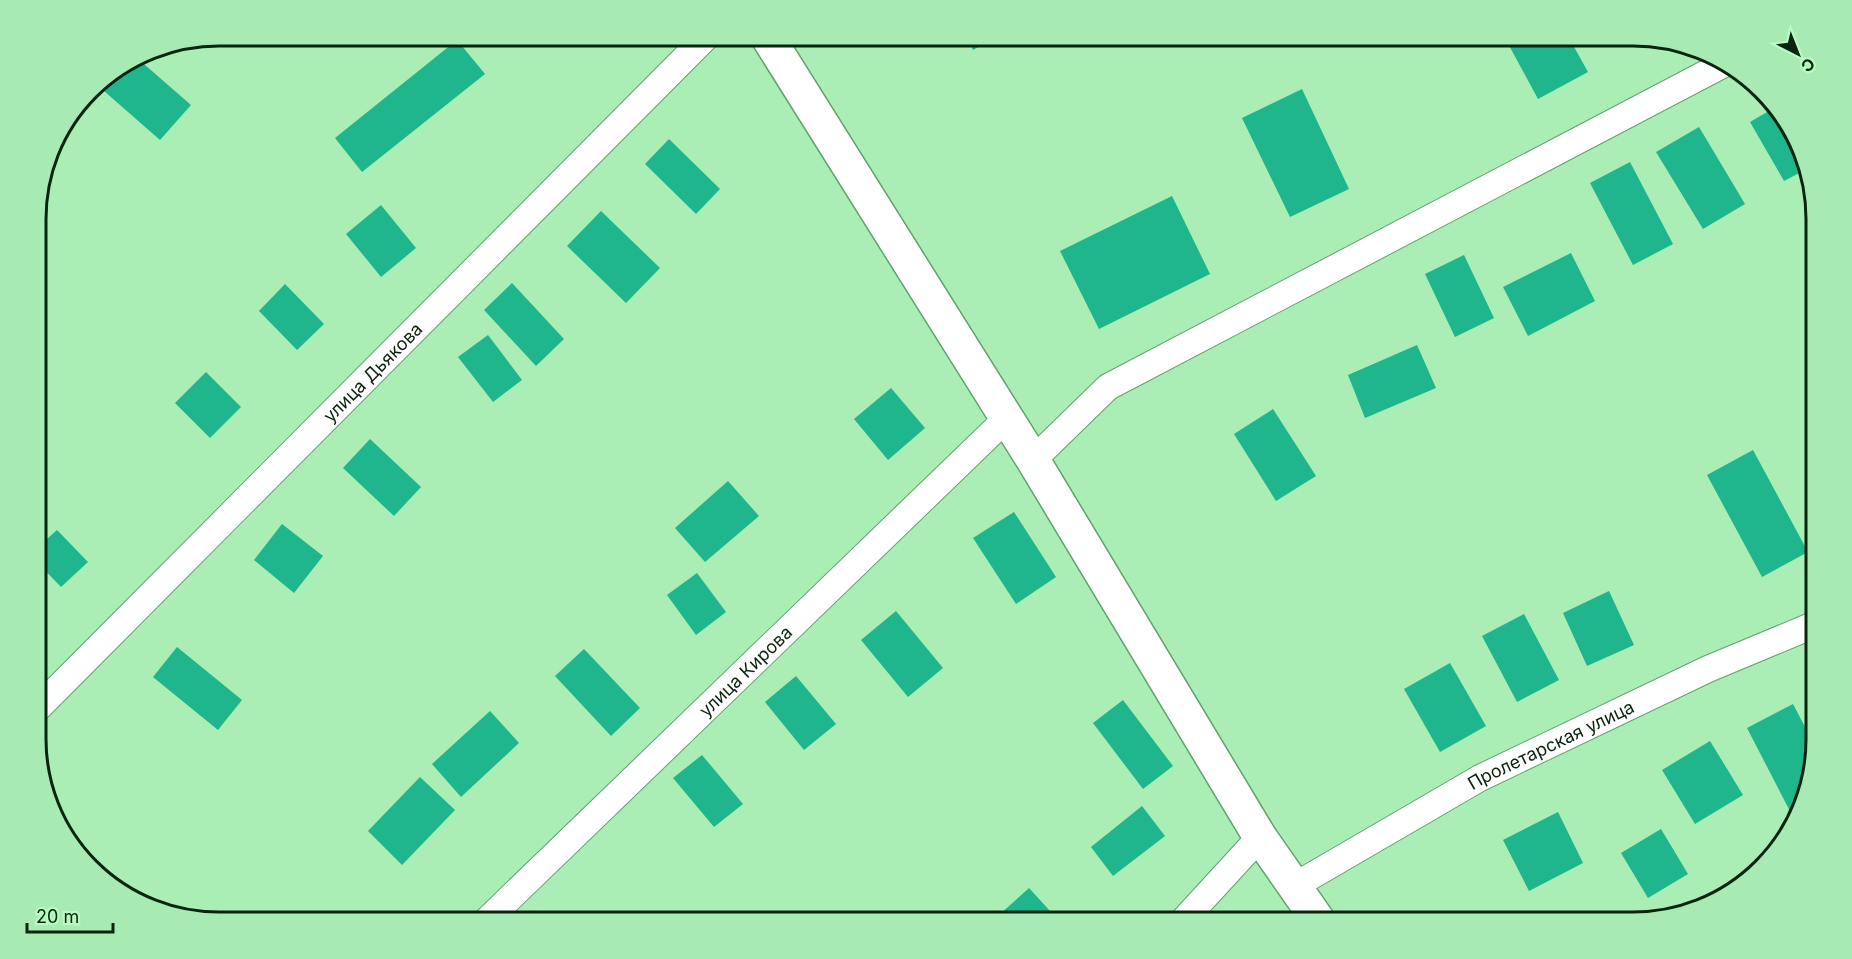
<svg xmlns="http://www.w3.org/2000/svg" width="1852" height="959" viewBox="0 0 1852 959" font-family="Inter,sans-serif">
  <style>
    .building { fill: #1fb58d }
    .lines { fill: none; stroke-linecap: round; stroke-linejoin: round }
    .minor-casing { stroke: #60a26d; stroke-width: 28 }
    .secondary-casing { stroke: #60a26d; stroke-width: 36 }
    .minor { stroke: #fff; stroke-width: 26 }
    .secondary { stroke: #fff; stroke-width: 33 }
    .labels { text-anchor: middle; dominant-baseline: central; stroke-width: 6; stroke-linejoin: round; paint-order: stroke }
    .street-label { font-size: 18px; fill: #092510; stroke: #b6fbc2 }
    .rim { fill: none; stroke: #092510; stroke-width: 3 }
  </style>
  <rect width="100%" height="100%" fill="#aaedb5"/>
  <!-- building -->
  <g class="building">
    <path d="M966,36H999L973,50Z"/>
    <path d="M1509,36H1568L1588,72L1538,99L1505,38Z"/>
    <path d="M457,40L485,74L362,172L335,138Z"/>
    <path d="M137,58L191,105L160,140L96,84Z"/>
    <path d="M1302,89L1349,189L1290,217L1242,118Z"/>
    <path d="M1774,108L1785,117L1805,170L1784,181L1750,122Z"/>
    <path d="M1699,127L1745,204L1703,229L1656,152Z"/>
    <path d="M669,139L720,189L696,214L645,164Z"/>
    <path d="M1630,162L1673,244L1633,265L1590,183Z"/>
    <path d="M1172,196L1210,274L1099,329L1060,251Z"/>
    <path d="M381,205L416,248L381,277L346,234Z"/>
    <path d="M601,211L660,268L626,303L567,246Z"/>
    <path d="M1571,253L1595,301L1528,336L1503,287Z"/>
    <path d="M1464,255L1494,318L1455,337L1425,274Z"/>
    <path d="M512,283L564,339L536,366L484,310Z"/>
    <path d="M285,284L324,324L297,350L259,311Z"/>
    <path d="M488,335L522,380L493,402L458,357Z"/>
    <path d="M1417,345L1436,388L1365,418L1348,375Z"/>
    <path d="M206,372L241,407L210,438L175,403Z"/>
    <path d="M891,388L925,428L888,460L854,419Z"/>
    <path d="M1273,409L1316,476L1276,501L1234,434Z"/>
    <path d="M370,439L421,487L394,516L343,468Z"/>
    <path d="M1753,450L1808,552L1762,577L1707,475Z"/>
    <path d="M1815,460V481L1807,463Z"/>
    <path d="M728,481L759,516L705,562L675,528Z"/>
    <path d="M1014,512L1056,577L1016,604L973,538Z"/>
    <path d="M282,524L323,556L294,593L254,560Z"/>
    <path d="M57,530L88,562L61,587L37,562V548Z"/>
    <path d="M697,573L726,612L696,635L667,595Z"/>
    <path d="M1609,591L1634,645L1587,666L1563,613Z"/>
    <path d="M896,611L943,668L908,697L861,640Z"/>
    <path d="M1524,614L1559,680L1517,702L1482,636Z"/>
    <path d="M177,647L242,700L218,730L153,677Z"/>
    <path d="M584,649L640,708L611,736L555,676Z"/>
    <path d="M1450,663L1486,726L1440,752L1404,689Z"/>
    <path d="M796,676L836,724L804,750L765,702Z"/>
    <path d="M1123,700L1173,766L1143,789L1093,723Z"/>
    <path d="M1793,704L1815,746L1799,814L1793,817L1747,728Z"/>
    <path d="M490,711L519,743L461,797L432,764Z"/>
    <path d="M1710,741L1743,795L1695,824L1662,770Z"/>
    <path d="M702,755L743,804L714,827L673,778Z"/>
    <path d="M420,777L455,810L402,865L368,831Z"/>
    <path d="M1142,806L1165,836L1113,876L1091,847Z"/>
    <path d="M1558,812L1583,863L1529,891L1503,840Z"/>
    <path d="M1661,829L1688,874L1648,898L1621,853Z"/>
    <path d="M1029,888L1061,923H1006L999,915Z"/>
    <path d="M361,911L372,923H349Z"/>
  </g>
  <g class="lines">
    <defs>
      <g id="minor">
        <path d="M1033,460L1108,387L1722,65"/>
        <path id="s1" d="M38,708L707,36"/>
        <path id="s2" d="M1296,885L1480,778L1708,669L1816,624"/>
        <path id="s3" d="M484,923L1006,419"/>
        <path d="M1181,923L1260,837"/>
      </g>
      <path id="secondary" d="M767,36L1033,460L1260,837L1320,923"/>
    </defs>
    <!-- minor casing -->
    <use href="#minor" class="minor-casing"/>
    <!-- secondary casing -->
    <use href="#secondary" class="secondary-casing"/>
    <!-- minor -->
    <use href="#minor" class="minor"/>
    <!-- secondary -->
    <use href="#secondary" class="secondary"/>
  </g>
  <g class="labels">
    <!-- street labels -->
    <g class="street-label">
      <text stroke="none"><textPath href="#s1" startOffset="474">улица Дьякова</textPath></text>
      <text stroke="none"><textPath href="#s3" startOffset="363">улица Кирова</textPath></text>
      <text stroke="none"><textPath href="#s2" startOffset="291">Пролетарская улица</textPath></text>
    </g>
  </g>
  <!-- crop -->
  <path d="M0 0H1852V959H0ZM219 46H1633A173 173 0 0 1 1806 219V739A173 173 0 0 1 1633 912H219A173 173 0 0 1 46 739V219A173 173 0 0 1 219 46Z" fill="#a8eab4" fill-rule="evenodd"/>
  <path class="rim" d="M219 46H1633A173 173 0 0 1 1806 219V739A173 173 0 0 1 1633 912H219A173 173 0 0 1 46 739V219A173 173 0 0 1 219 46Z"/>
  <!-- north arrow -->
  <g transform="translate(1798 54) rotate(138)" stroke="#b6fbc2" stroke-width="4.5" paint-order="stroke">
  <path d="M0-4.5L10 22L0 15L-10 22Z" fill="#092510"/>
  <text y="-9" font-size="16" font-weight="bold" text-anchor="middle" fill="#092510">С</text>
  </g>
  <!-- scale -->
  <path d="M27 923v9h86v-9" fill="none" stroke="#092510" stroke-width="3"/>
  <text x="36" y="923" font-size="18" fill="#092510" stroke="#b6fbc2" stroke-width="4.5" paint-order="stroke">20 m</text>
</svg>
